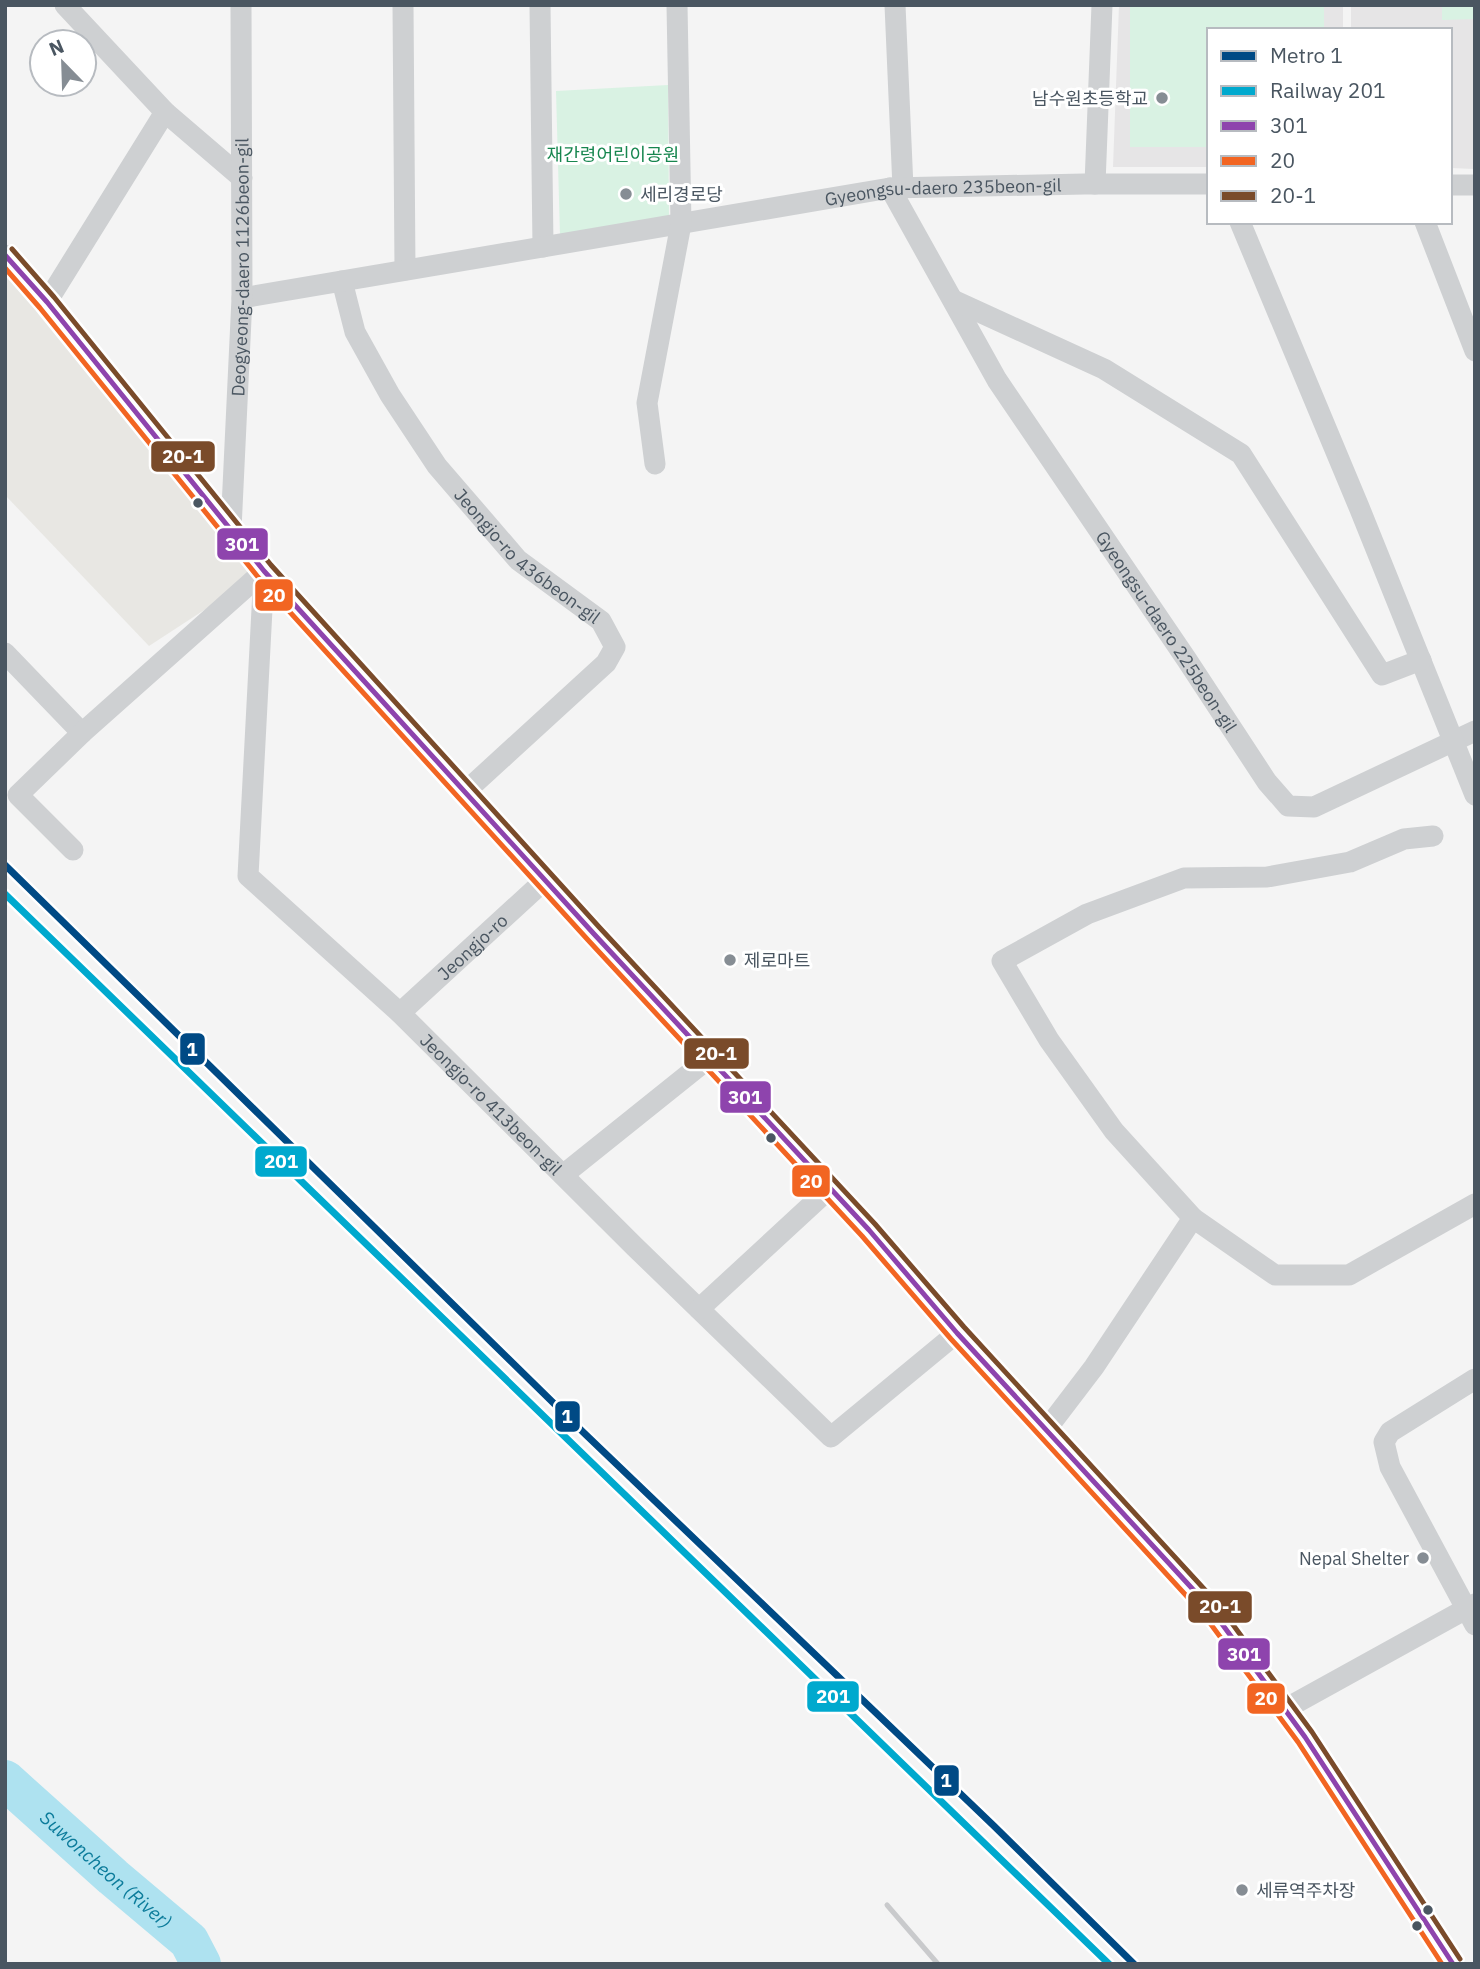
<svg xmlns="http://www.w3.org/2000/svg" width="1480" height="1969" viewBox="0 0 1480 1969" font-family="'IBM Plex Sans','Noto Sans KR',sans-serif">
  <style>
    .commercial { fill: #e8e7e3 }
    .education { fill: #e6e5e6 }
    .green { fill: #d9f2e3 }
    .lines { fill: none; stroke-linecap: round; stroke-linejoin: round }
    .river { stroke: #aee2f0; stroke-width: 40 }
    .minor { stroke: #ced0d2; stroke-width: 21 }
    .rail { stroke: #c9cacc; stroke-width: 5 }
    .bus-1-casing { stroke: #fff; stroke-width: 10 }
    .bus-2-casing { stroke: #fff; stroke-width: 10 }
    .bus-3-casing { stroke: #fff; stroke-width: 10 }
    .bus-1 { stroke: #8e44ad; stroke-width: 5 }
    .bus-2 { stroke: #f26522; stroke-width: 5 }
    .bus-3 { stroke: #7a4b2a; stroke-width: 5 }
    .rail-1-casing { stroke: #fff; stroke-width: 12 }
    .rail-1 { stroke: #00a9ce; stroke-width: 7 }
    .metro-1-casing { stroke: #fff; stroke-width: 12 }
    .metro-1 { stroke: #004a85; stroke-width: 7 }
    .poi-dot { fill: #868d94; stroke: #fff; stroke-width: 2.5 }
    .bus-dot { fill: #4a5661; stroke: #fff; stroke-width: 2.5 }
    .labels { text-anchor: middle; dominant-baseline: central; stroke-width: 6; stroke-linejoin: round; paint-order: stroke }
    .poi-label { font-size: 18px; fill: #4a5661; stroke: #fff; text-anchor: start }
    .park-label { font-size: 18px; fill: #17864f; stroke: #fff }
    .street-label { font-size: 18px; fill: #4a5661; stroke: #fff }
    .water-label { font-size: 19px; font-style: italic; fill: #0c7c9b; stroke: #fff }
    .line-badge { stroke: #fff; stroke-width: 2.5 }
    .badge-label { font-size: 19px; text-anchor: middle; font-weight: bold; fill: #fff }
  </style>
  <rect width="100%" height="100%" fill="#f4f4f4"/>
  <!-- commercial -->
  <path class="commercial" d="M5,260L264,571L149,646L5,495Z"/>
  <!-- education -->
  <g class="education">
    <path d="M1119,5H1343V30H1209V167H1113Z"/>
    <path d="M1351,5H1475V169L1450,168V30H1351Z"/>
  </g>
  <!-- green -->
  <g class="green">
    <path d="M1130,5H1324V30H1209V147H1130Z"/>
    <path d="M1442,5H1475V19L1442,20Z"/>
    <path d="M668,85L669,217L560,236L556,91Z"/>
  </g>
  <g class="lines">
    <!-- river -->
    <path class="river" id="s1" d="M5,1780L113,1877L189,1941L201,1964"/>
    <!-- minor -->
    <g class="minor">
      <path d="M65,5L165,112L242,178"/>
      <path d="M403,5L405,270"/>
      <path d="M540,5L543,247"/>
      <path d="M895,5L903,188"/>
      <path d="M1095,184L1102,5"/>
      <path d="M1450,185H1475"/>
      <path id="s2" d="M890,188L997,380L1187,660L1267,782L1288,806L1314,807L1475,731"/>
      <path d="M1240,222L1359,507L1475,795"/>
      <path d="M1425,222L1475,351"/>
      <path d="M5,255L47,302L264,571L594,934L869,1230L957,1333L1211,1609L1305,1737L1453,1964"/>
      <path id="s3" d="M342,281L355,332L390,395L437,466L518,560L601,621L615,647L606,663L465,792"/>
      <path id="s4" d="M242,298L890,188L1084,184H1209"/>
      <path d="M953,300L1104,369L1241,454L1382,675L1421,660"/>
      <path d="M47,302L165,112"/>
      <path d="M655,464L647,403L681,224L677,5"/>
      <path id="s5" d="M231,529L242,298L241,5"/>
      <path id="s6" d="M264,571L248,876L400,1013L635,1247L831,1437L957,1333"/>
      <path d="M5,653L82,733"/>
      <path d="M73,850L18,795L82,733L264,571"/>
      <path id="s7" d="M400,1013L545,880"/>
      <path d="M563,1175L709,1058"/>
      <path d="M1193,1218L1114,1131L1049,1040L1002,961L1087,914L1184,878L1267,877L1350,862L1404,839L1433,836"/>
      <path d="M699,1309L830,1188"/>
      <path d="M1475,1379L1390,1432L1384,1442L1390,1467L1475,1625"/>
      <path d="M1046,1430L1094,1367L1193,1218L1275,1275H1349L1475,1204"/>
      <path d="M1285,1709L1475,1604"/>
    </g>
    <!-- rail -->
    <path class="rail" d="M887,1905L938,1964"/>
    <defs>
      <path id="bus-1" d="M5,255L47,302L264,571L594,934L869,1230L957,1333L1211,1609L1305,1737L1453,1964"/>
      <path id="bus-2" d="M5,268L40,308L258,577L588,940L862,1236L951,1339L1204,1615L1298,1742L1442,1964"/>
      <path id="bus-3" d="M12,249L54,297L271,565L600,928L875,1224L964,1327L1217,1603L1312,1732L1460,1959"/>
    </defs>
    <!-- bus-1 casing -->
    <use href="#bus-1" class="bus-1-casing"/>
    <!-- bus-2 casing -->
    <use href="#bus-2" class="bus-2-casing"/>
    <!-- bus-3 casing -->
    <use href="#bus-3" class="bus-3-casing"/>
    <!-- bus-1 -->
    <use href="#bus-1" class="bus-1"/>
    <!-- bus-2 -->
    <use href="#bus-2" class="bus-2"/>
    <!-- bus-3 -->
    <use href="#bus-3" class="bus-3"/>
    <defs>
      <path id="rail-1" d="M5,894L1109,1964"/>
    </defs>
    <!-- rail-1 casing -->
    <use href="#rail-1" class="rail-1-casing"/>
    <!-- rail-1 -->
    <use href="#rail-1" class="rail-1"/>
    <defs>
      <path id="metro-1" d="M5,865L583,1432L994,1826L1134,1964"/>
    </defs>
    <!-- metro-1 casing -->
    <use href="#metro-1" class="metro-1-casing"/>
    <!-- metro-1 -->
    <use href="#metro-1" class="metro-1"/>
  </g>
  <!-- markers -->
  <g class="poi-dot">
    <circle cx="1162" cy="98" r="7"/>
    <circle cx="626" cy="194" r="7"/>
    <circle cx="730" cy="960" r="7"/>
    <circle cx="1423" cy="1558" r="7"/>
    <circle cx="1242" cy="1890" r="7"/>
  </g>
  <g class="bus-dot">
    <circle cx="198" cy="503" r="6"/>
    <circle cx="771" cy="1138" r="6"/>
    <circle cx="1428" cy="1910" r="6"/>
    <circle cx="1417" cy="1926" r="6"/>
  </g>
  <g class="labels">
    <!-- poi labels -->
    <g class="poi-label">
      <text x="1148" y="98" text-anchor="end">남수원초등학교</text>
      <text x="640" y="194">세리경로당</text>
      <text x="744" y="960">제로마트</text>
      <text x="1409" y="1558" text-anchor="end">Nepal Shelter</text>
      <text x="1256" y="1890">세류역주차장</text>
    </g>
    <!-- park labels -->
    <g class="park-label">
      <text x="613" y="154">재간령어린이공원</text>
    </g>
    <!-- street labels -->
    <g class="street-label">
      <text stroke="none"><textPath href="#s4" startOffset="710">Gyeongsu-daero 235beon-gil</textPath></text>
      <text stroke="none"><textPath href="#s5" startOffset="262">Deogyeong-daero 1126beon-gil</textPath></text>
      <text stroke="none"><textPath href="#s3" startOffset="338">Jeongjo-ro 436beon-gil</textPath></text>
      <text stroke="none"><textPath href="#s2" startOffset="523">Gyeongsu-daero 225beon-gil</textPath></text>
      <text stroke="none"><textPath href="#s7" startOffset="98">Jeongjo-ro</textPath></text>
      <text stroke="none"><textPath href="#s6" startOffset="639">Jeongjo-ro 413beon-gil</textPath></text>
    </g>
    <!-- water labels -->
    <g class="water-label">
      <text stroke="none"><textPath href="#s1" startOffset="135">Suwoncheon (River)</textPath></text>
    </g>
  </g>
  <g class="line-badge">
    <rect x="150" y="440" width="66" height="33" rx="7" fill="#7a4b2a"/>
    <rect x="216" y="527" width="53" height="34" rx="7" fill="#8e44ad"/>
    <rect x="254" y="578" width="40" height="34" rx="7" fill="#f26522"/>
    <rect x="179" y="1032" width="27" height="34" rx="7" fill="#004a85"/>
    <rect x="683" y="1037" width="67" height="33" rx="7" fill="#7a4b2a"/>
    <rect x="719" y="1080" width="53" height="34" rx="7" fill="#8e44ad"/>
    <rect x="254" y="1145" width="54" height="33" rx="7" fill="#00a9ce"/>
    <rect x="791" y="1164" width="40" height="34" rx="7" fill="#f26522"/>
    <rect x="554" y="1400" width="27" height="33" rx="7" fill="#004a85"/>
    <rect x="1187" y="1590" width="66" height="34" rx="7" fill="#7a4b2a"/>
    <rect x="1217" y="1637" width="54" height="34" rx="7" fill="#8e44ad"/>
    <rect x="806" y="1680" width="54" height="33" rx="7" fill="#00a9ce"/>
    <rect x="1246" y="1682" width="40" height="33" rx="7" fill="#f26522"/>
    <rect x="933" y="1764" width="27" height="33" rx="7" fill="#004a85"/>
  </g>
  <g class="badge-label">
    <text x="183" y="463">20-1</text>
    <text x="242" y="551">301</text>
    <text x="274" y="602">20</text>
    <text x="192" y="1056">1</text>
    <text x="716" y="1060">20-1</text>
    <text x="745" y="1104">301</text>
    <text x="281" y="1168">201</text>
    <text x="811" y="1188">20</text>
    <text x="567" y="1423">1</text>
    <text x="1220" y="1613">20-1</text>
    <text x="1244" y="1661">301</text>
    <text x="833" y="1703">201</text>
    <text x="1266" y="1705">20</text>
    <text x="946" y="1787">1</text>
  </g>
  <!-- border -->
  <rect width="1480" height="1969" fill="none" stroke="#4a5661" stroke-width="14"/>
  <!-- legend -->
  <rect x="1207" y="28" width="245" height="196" fill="#ffffff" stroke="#b7bbc0" stroke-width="2"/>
  <rect x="1221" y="51" width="35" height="10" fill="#004a85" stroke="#b7bbc0" stroke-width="2"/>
  <text x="1270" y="63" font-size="21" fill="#4a5661">Metro 1</text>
  <rect x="1221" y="86" width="35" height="10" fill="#00a9ce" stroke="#b7bbc0" stroke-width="2"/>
  <text x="1270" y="98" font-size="21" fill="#4a5661">Railway 201</text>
  <rect x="1221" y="121" width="35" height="10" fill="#8e44ad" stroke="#b7bbc0" stroke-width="2"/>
  <text x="1270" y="133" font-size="21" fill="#4a5661">301</text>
  <rect x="1221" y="156" width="35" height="10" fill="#f26522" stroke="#b7bbc0" stroke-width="2"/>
  <text x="1270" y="168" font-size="21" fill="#4a5661">20</text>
  <rect x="1221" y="191" width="35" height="10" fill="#7a4b2a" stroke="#b7bbc0" stroke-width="2"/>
  <text x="1270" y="203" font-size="21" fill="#4a5661">20-1</text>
  <!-- north arrow -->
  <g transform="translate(63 63) rotate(337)"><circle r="33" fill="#ffffff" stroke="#b7bbc0" stroke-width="2"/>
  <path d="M0-5L12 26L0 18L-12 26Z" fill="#868d94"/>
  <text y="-10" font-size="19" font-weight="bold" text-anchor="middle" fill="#4a5661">N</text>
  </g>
</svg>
